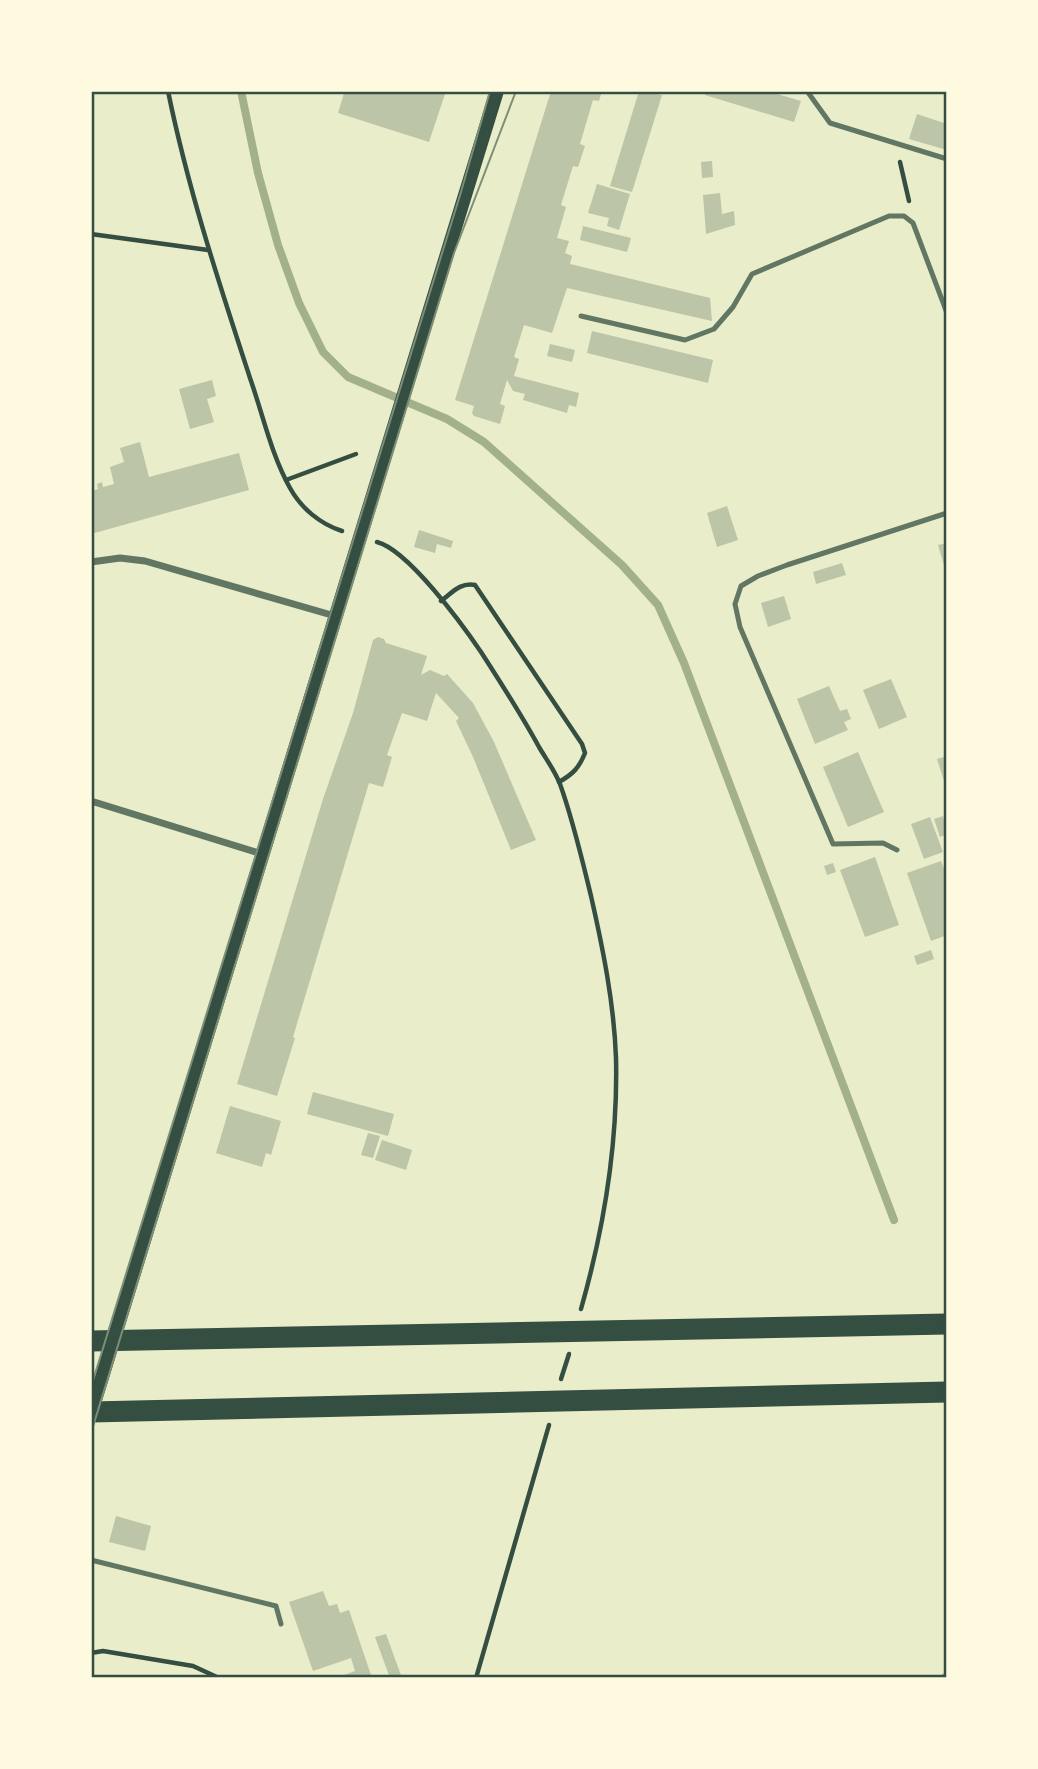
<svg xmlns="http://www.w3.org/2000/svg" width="1038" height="1769" viewBox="0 0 1038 1769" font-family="Ubuntu,sans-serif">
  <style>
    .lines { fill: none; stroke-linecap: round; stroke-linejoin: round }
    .stream { stroke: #a3b18a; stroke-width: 8 }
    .building { fill: #bcc5a7 }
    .path { stroke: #344e41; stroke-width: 4.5 }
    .service { stroke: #617663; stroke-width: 5 }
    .minor { stroke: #617663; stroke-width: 7 }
    .secondary { stroke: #344e41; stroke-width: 14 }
    .motorway { stroke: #344e41; stroke-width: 21 }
    .tram { stroke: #7c8e77; stroke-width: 2 }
    .neatline { fill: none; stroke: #344e41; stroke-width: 2.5 }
  </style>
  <rect width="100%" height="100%" fill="#e9edc9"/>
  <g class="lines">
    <!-- stream -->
    <g class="stream">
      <path d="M241,91L258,173L278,245L299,303L323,352L348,377L447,419L484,442L622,565L658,605L684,663L894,1220"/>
      <path d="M944,1678L947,1676"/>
    </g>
  </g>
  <!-- building -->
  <g class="building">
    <path d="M339,91H446L429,142L338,113L344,93Z"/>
    <path d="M551,91H602L599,101L593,100L580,144L585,146L578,167L573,166L561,205L566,207L557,238L569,241L565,253L572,256L570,264L710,298L712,321L567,288L552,333L524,325L514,357L519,359L514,376L579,393L576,407L569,405L567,413L523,400L525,394L513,391L507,380L500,404L505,406L500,424L474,416L472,413L474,406L455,400Z"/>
    <path d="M639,91L662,95L632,192L610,186Z"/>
    <path d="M706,91H767L801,101L794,122L705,95Z"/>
    <path d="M917,114L947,124V150L909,139Z"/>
    <path d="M712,161L713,177L702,178L701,162Z"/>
    <path d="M597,184L630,194L619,230L607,226L609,218L588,213Z"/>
    <path d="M720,193L722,214L734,211L735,225L706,234L703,195Z"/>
    <path d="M583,226L631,238L627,252L580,240Z"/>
    <path d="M592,331L713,360L708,383L587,353Z"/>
    <path d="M550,344L575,350L572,362L547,356Z"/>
    <path d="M212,380L216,396L207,399L214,422L190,429L179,389Z"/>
    <path d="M140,442L149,477L239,453L249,490L91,534V491L98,489L97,484L102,482L103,487L114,484L110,467L124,462L120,448Z"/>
    <path d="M727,506L738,540L717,547L707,513Z"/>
    <path d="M419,530L453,541L451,548L437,544L435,553L414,547Z"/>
    <path d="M947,543V571L946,572L938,545Z"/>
    <path d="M842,563L846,575L816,584L813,572Z"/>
    <path d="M784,596L791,619L768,627L761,603Z"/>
    <path d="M378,637L384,639L386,643L427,656L421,675L430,670L444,676L447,674L473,703L494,742L536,840L511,850L473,757L456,721L459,718L436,693L427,721L402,713L387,755L392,757L383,787L369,783L293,1037L295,1038L277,1096L237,1084L323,799L353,713L373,640Z"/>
    <path d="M891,679L907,717L879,729L863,690Z"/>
    <path d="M829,686L840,711L847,709L851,719L844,722L848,730L815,744L797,699Z"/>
    <path d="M858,752L884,812L848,827L823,767Z"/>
    <path d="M947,756V780L944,781L937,759Z"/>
    <path d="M943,816L947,834L940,837L934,819Z"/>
    <path d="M930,817L943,852L924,859L911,824Z"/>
    <path d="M875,857L899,925L865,937L840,870Z"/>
    <path d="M941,861L947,876V935L931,941L907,873Z"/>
    <path d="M833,863L836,872L827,875L824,866Z"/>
    <path d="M931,950L934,959L917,965L914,956Z"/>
    <path d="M313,1092L394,1114L388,1136L307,1114Z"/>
    <path d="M230,1106L281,1121L271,1155L266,1153L262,1167L216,1153Z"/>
    <path d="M368,1133L380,1136L373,1158L361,1155Z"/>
    <path d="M382,1140L412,1150L406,1170L375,1160Z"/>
    <path d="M116,1516L151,1526L145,1551L109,1542Z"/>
    <path d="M323,1591L329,1606L337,1604L340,1613L349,1610L372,1678H336L355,1671L351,1658L313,1671L289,1602Z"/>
    <path d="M386,1634L402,1678H390L375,1637Z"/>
  </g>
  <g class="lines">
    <!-- path -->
    <g class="path">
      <path d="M168,91C188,189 219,283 250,378C263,415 271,454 290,488C301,508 320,524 342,531"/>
      <path d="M900,162L909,201"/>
      <path d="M91,234L208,250"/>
      <path d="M286,480L356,454"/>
      <path d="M377,542C408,550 462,624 481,652C501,683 521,714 539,747C546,759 555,771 560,784C573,820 582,859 591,896C603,949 614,1003 616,1058C618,1142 604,1228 581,1309"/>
      <path d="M441,601C452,593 460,582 475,585L582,744L585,753C579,768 573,774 559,782"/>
      <path d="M561,1379L569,1354"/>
      <path d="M91,1653L103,1651L193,1666L219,1678"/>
      <path d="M476,1678L549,1425"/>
    </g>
    <!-- service -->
    <g class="service">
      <path d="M807,91L830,123L947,159"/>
      <path d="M581,316L685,340L714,329L733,307L752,274L889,216H904L913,223L947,313"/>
      <path d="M897,850L883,843L833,844L740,627L735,604L741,586L758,576L787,565L947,513"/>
      <path d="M91,1560L276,1606L281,1624"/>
    </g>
    <!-- minor -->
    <g class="minor">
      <path d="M91,562L120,558L145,561L335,616"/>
      <path d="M91,801L262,854"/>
    </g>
    <!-- secondary -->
    <path class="secondary" d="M91,1413L497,91"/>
    <!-- motorway -->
    <g class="motorway">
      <path d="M91,1341L947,1324"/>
      <path d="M91,1412L947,1392"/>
    </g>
    <!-- tram -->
    <g class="tram">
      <path d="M91,1387L461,192L490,91"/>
      <path d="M91,1433L454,253L516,91"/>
    </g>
  </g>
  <!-- border -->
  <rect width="1038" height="1769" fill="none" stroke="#fefae0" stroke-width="186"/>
  <rect x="93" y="93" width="852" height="1583" class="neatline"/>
</svg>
